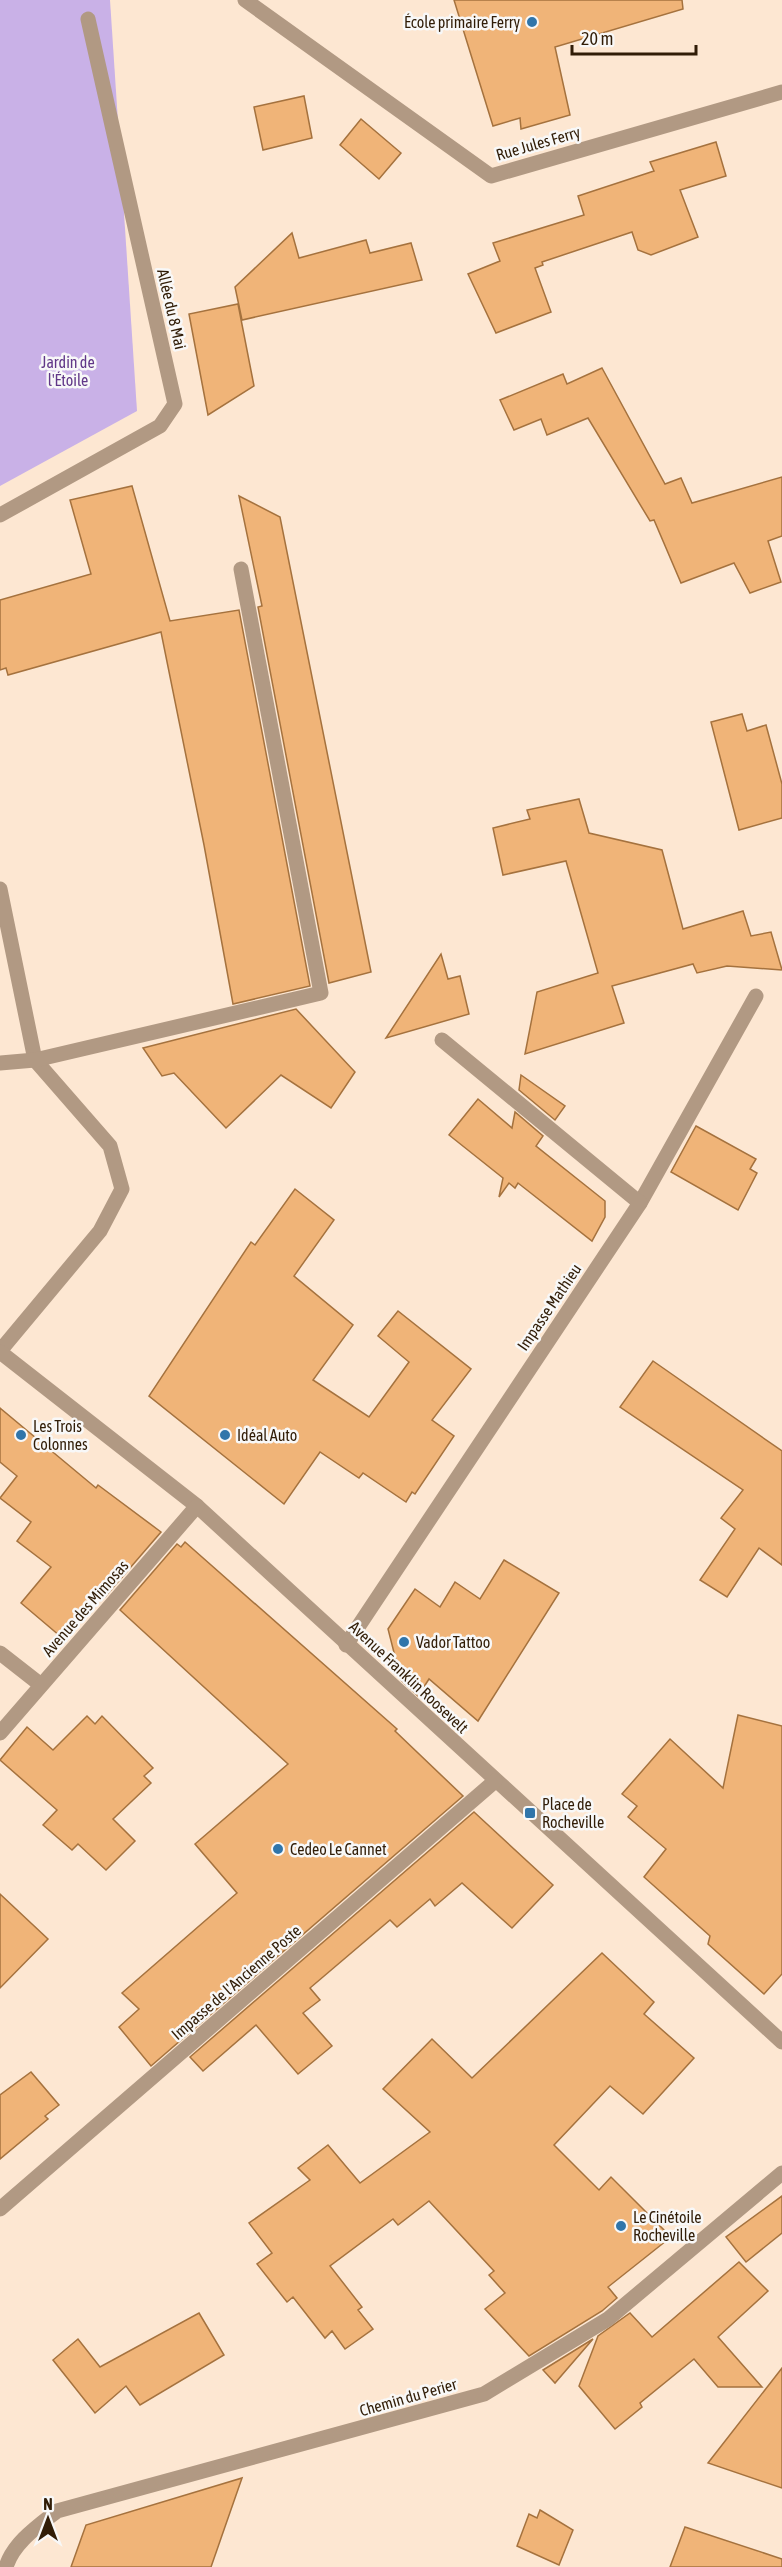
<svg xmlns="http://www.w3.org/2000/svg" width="782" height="2567" viewBox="0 0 782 2567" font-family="'Asap Condensed',sans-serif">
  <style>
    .green { fill: #c9b1e7 }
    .building { fill: #f0b478; stroke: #a5723e; stroke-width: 1.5 }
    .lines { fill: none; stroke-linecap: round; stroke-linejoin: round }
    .minor { stroke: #b19983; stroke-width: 15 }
    .poi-dot { fill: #3075aa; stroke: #f8f8f8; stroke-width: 2 }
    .labels { text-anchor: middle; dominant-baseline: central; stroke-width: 5; stroke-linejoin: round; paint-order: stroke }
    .poi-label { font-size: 16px; fill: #311d07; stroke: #f8f8f8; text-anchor: start }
    .street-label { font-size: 16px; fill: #311d07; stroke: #f8f8f8 }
    .park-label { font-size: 16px; fill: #613788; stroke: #f8f8f8 }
  </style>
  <rect width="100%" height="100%" fill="#fde7d2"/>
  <!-- green -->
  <path class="green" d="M0,0H110L137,411L0,486Z"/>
  <!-- building -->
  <g class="building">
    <path d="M454,0H682L683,9L555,47L570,115L521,129L520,118L493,126Z"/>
    <path d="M304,96L312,138L263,150L254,107Z"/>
    <path d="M361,119L401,153L379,179L340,145Z"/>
    <path d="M716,142L726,176L680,190L698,237L651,255L638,250L632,232L542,262L543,265L535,268L551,312L496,333L468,274L500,261L493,243L584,215L578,196L654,171L650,162Z"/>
    <path d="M292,233L299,258L366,240L370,253L411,243L422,280L242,320L235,287Z"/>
    <path d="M238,304L254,386L208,415L189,314Z"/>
    <path d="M602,368L665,484L681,478L692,503L782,477V536L768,541L781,582L750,593L734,563L681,583L654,520L650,521L588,418L547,435L541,419L514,430L500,400L563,374L567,384Z"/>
    <path d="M132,486L170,621L239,610L310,986L233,1004L204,845L161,632L8,675L6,668L0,670V600L91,574L70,500Z"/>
    <path d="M239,496L280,517L371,972L329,983L258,607L262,606Z"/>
    <path d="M742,714L747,731L766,725L782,784V818L739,830L711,722Z"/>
    <path d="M579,799L589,833L662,850L683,929L743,911L751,936L771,932L782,970L727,966L697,973L693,964L612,986L624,1023L525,1054L537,992L598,973L566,861L503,875L493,828L530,819L527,810Z"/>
    <path d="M441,954L448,979L460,976L469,1014L386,1038Z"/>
    <path d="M296,1009L355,1072L331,1108L281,1075L226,1128L174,1073L162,1076L143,1048Z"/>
    <path d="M521,1075L565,1106L555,1120L519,1090Z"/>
    <path d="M478,1099L512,1128L515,1112L543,1136L536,1146L605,1201V1217L592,1241L518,1183L515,1188L509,1183L499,1197L503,1178L449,1135Z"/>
    <path d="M696,1126L756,1159L750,1169L757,1173L738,1210L671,1172Z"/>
    <path d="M295,1189L334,1220L294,1276L353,1325L313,1380L369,1417L409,1362L378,1336L398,1311L471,1369L432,1420L454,1436L415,1494L412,1492L406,1502L363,1473L359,1478L320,1452L284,1504L149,1396L251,1242L255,1245Z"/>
    <path d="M653,1361L782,1451V1565L759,1548L727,1597L700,1580L735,1529L721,1518L743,1490L620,1407Z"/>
    <path d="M0,1408L96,1488L98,1485L161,1532L105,1597L99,1591L60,1636L21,1603L51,1567L17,1541L31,1522L0,1498L17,1476L0,1462Z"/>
    <path d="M185,1542L397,1729L395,1731L463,1796L151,2066L119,2027L139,2009L122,1993L237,1893L195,1844L288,1764L120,1610L177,1544L181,1547Z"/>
    <path d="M504,1560L559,1593L478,1721L429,1679L418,1696L401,1680L388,1629L415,1589L440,1607L455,1582L480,1599Z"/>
    <path d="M738,1715L782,1726V1974L764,1994L708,1944L710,1936L644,1877L666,1849L628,1817L637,1806L622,1794L670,1739L723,1788Z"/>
    <path d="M87,1716L95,1724L102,1716L153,1768L144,1776L151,1783L113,1819L135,1841L106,1870L78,1844L72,1850L43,1825L57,1810L0,1760L27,1727L53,1750Z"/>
    <path d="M474,1812L553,1885L512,1928L462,1883L435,1906L430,1899L397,1927L390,1920L310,1988L320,2000L303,2013L332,2046L298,2074L256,2025L203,2071L190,2057Z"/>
    <path d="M0,1894L48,1939L0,1988Z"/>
    <path d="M602,1953L654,2002L644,2014L694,2058L643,2114L610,2086L554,2145L599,2190L611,2177L671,2237L608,2287L617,2298L602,2311L529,2356L485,2309L505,2293L489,2275L494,2271L429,2201L398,2225L393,2219L330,2266L362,2307L358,2310L373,2329L345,2349L332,2331L325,2338L293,2297L287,2302L257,2264L272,2253L249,2223L310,2180L298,2168L328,2145L360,2183L430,2132L383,2089L432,2039L472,2078Z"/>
    <path d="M31,2072L59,2105L45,2116L48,2119L0,2159V2095Z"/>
    <path d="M782,2196V2233L746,2262L726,2237Z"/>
    <path d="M739,2262L768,2291L718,2337L762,2387H718L694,2359L640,2403L642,2407L615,2429L579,2386L598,2336L630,2313L652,2337Z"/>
    <path d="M199,2313L224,2355L140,2405L126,2386L95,2413L53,2360L78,2339L100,2367Z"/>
    <path d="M593,2339L555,2383L543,2370Z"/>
    <path d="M782,2368V2488L708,2463Z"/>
    <path d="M242,2478L211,2567H71L86,2525Z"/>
    <path d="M540,2510L573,2530L559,2565L517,2546L529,2514L537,2518Z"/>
    <path d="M685,2527L782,2559V2567H670Z"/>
  </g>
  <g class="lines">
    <!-- minor -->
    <g class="minor">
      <path d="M245,0L491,176L782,92"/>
      <path d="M0,515L160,426L175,404L88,19"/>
      <path d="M0,889L35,1060L110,1146L122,1189L100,1231L0,1351"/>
      <path d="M0,1063L35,1060L321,993L241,569"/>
      <path d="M640,1203L756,996"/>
      <path d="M0,1352L197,1506L782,2042"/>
      <path d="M346,1645L640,1203L442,1040"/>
      <path d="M0,1653L41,1685"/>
      <path d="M0,1733L197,1506"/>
      <path d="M0,2209L495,1781"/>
      <path d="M6,2567C13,2543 38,2526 57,2511L484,2394L608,2319L782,2173"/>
    </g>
  </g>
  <!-- markers -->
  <g class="poi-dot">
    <circle cx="532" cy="22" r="6"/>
    <circle cx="21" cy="1435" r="6"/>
    <circle cx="225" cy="1435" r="6"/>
    <circle cx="404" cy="1642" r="6"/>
    <rect x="524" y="1807" width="12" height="12" rx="3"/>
    <circle cx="278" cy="1849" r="6"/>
    <circle cx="621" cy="2226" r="6"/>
  </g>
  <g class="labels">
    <!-- poi labels -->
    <g class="poi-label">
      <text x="520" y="22" text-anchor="end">École primaire Ferry</text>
      <text x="33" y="1426">Les Trois<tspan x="33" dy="18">Colonnes</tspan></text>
      <text x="237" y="1435">Idéal Auto</text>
      <text x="416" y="1642">Vador Tattoo</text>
      <text x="542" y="1804">Place de<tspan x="542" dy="18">Rocheville</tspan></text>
      <text x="290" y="1849">Cedeo Le Cannet</text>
      <text x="633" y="2217">Le Cinétoile<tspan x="633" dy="18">Rocheville</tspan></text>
    </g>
    <!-- street labels -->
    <g class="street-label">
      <text transform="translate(538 143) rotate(-16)">Rue Jules Ferry</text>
      <text transform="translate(172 309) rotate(77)">Allée du 8 Mai</text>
      <text transform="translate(549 1307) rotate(-56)">Impasse Mathieu</text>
      <text transform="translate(85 1608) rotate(-49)">Avenue des Mimosas</text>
      <text transform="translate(409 1677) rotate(43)">Avenue Franklin Roosevelt</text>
      <text transform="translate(236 1982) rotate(-41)">Impasse de l'Ancienne Poste</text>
      <text transform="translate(408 2397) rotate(-16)">Chemin du Perier</text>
    </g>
    <!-- park labels -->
    <g class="park-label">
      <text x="68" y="362">Jardin de<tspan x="68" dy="18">l'Étoile</tspan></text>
    </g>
  </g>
  <!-- north arrow -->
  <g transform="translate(48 2519)" stroke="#f8f8f8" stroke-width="4.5" paint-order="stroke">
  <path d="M0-4.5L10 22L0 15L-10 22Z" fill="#311d07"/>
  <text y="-9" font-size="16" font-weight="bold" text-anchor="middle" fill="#311d07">N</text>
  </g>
  <!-- scale -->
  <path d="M572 45v9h124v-9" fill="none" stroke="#311d07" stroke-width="3"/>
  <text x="581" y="45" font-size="18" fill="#311d07" stroke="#f8f8f8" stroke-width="4.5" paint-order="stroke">20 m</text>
</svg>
